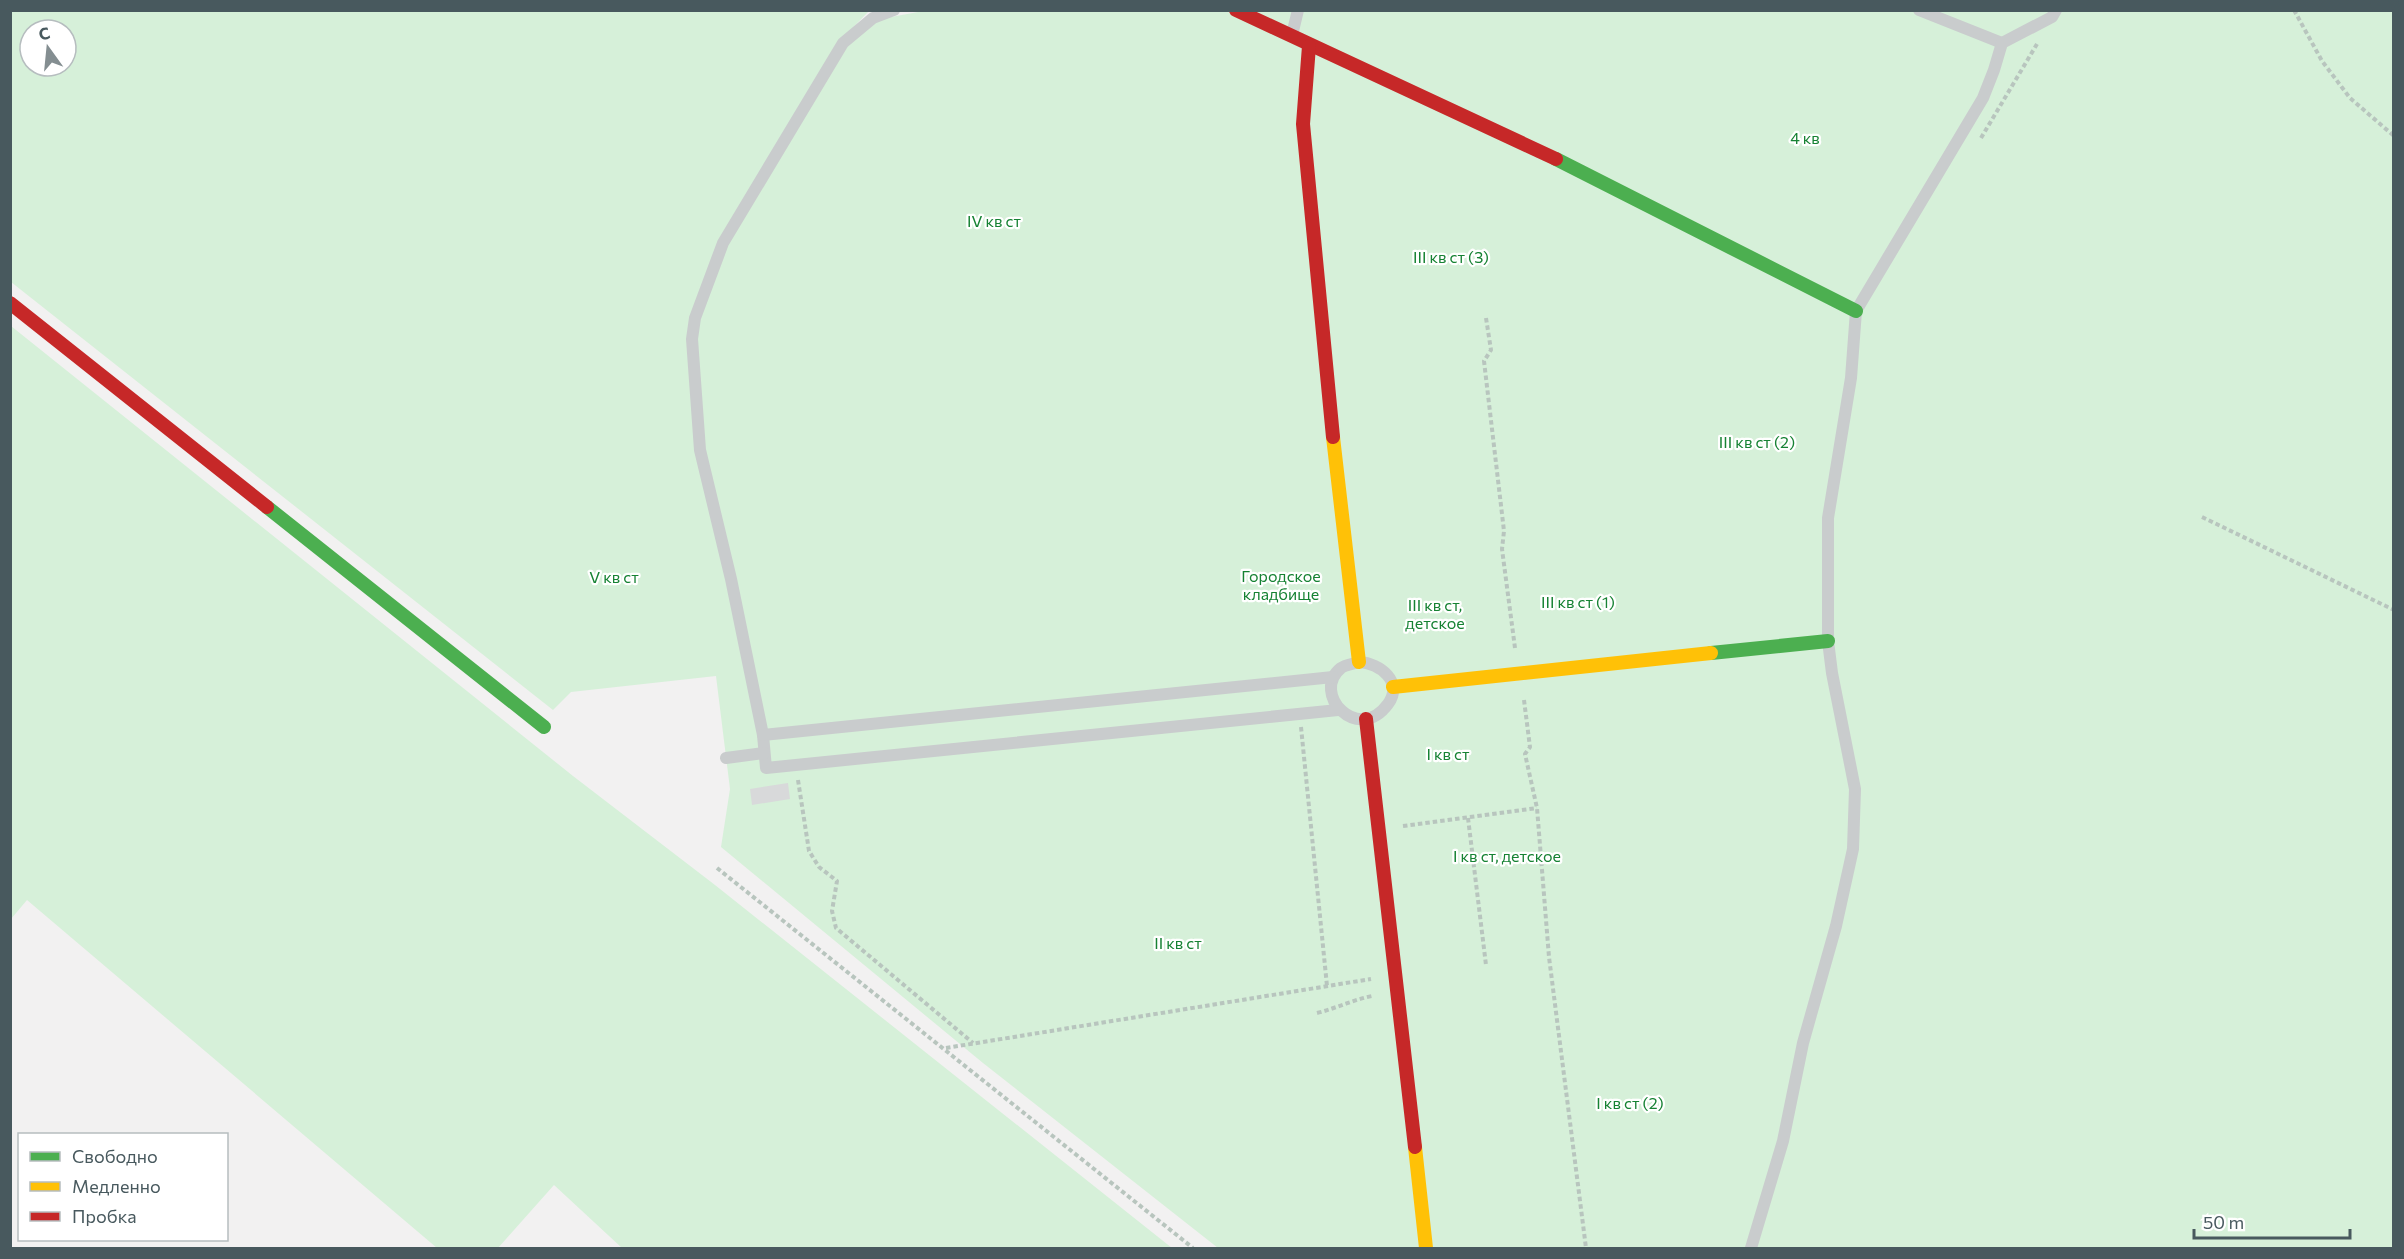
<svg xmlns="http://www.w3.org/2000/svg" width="2404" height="1259" viewBox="0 0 2404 1259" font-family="Commissioner,sans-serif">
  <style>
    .green { fill: #d6f0d9; fill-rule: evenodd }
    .building { fill: #d8d9da }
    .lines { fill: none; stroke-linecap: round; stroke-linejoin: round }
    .path { stroke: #b8c5be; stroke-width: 4; stroke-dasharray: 4.5 3; stroke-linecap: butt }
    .lane { stroke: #c9cccd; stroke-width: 12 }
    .fast { stroke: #4caf50; stroke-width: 14 }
    .slow { stroke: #ffc107; stroke-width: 14 }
    .jam { stroke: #c62828; stroke-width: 14 }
    .labels { text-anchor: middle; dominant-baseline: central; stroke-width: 4.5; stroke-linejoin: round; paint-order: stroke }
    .park-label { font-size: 16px; fill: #168233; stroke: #fff }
  </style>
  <rect width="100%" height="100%" fill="#f2f1f1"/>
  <!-- green -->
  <g class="green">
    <path d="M929,10L2393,11V1248H1218L983,1063L721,847L730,789L716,676L571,692L553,710L11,282L10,11H869L839,42L880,19ZM30,30H66V66H30Z"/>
    <path d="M11,326L573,776L715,885L1172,1248H622L554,1185L498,1248H437L27,900L11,919Z"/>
  </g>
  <!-- building -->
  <path class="building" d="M788,783L790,799L752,805L750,789Z"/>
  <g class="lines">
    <!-- path -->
    <g class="path">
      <path d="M2294,10L2322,61L2350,98L2394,136"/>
      <path d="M1981,138L2037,44"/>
      <path d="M1486,318L1491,350L1484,361L1504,531L1502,549L1515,648"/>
      <path d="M2202,517L2394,610"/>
      <path d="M1524,700L1530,747L1525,754L1537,808L1549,957L1586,1248"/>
      <path d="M1301,727L1327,986"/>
      <path d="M798,780L809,851L819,867L837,881L832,911L836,928L973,1043"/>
      <path d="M1468,818L1486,965"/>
      <path d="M1403,826L1537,808"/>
      <path d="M717,868L1193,1248"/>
      <path d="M1317,1013C1337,1008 1352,1000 1372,996"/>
      <path d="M946,1048L1371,979"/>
    </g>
    <!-- lane -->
    <g class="lane">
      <path d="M894,10L873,18L843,43L723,243L695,318L692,339L700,450L731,579L763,735L766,768L1338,710"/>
      <path d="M1919,10L2002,43"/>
      <path d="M1292,35L1298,10"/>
      <path d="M1359,662C1380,663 1404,682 1388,704C1358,745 1310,693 1341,668C1345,665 1353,664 1359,662Z"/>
      <path d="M763,735L1333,677"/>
      <path d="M726,758L764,753"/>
      <path d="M1751,1248L1783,1141L1803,1043L1836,926L1853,849L1855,789L1832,673L1828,641V518L1851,378L1856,311L1983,98L1994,70L2002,43L2052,17L2056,10"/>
    </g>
    <!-- fast -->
    <g class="fast">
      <path d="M1556,159L1856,311"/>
      <path d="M267,507L544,727"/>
      <path d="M1711,653L1828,641"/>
    </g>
    <!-- slow -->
    <g class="slow">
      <path d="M1333,437L1359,662"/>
      <path d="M1393,687L1711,653"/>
      <path d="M1415,1147L1426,1248"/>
    </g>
    <!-- jam -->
    <g class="jam">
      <path d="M1236,10L1556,159"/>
      <path d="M1309,46L1303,124L1333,437"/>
      <path d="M10,303L267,507"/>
      <path d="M1366,719L1415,1147"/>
    </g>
  </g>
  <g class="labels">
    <!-- park labels -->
    <g class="park-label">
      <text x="1805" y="137">4 кв</text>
      <text x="994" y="220">IV кв ст</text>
      <text x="1451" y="256">III кв ст (3)</text>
      <text x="1757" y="441">III кв ст (2)</text>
      <text x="1281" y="575">Городское<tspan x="1281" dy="18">кладбище</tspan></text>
      <text x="614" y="576">V кв ст</text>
      <text x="1578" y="601">III кв ст (1)</text>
      <text x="1435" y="604">III кв ст,<tspan x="1435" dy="18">детское</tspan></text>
      <text x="1448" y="753">I кв ст</text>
      <text x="1507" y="855">I кв ст, детское</text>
      <text x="1178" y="942">II кв ст</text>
      <text x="1630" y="1102">I кв ст (2)</text>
    </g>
  </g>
  <!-- border -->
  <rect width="2404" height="1259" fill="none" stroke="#48595e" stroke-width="24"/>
  <!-- legend -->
  <rect x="18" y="1133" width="210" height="108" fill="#ffffff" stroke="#b6bdbf" stroke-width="1.5"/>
  <rect x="30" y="1152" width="30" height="9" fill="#4caf50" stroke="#b6bdbf" stroke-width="1.5"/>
  <text x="72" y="1163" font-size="18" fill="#48595e">Свободно</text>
  <rect x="30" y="1182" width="30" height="9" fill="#ffc107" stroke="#b6bdbf" stroke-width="1.5"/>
  <text x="72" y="1193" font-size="18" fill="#48595e">Медленно</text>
  <rect x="30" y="1212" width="30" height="9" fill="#c62828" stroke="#b6bdbf" stroke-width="1.5"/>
  <text x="72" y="1223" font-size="18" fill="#48595e">Пробка</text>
  <!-- north arrow -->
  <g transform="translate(48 48) rotate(345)"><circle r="28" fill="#ffffff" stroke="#b6bdbf" stroke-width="1.5"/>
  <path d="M0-4.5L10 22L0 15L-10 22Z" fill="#848e91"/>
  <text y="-9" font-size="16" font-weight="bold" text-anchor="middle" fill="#48595e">С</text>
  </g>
  <!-- scale -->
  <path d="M2194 1229v9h156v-9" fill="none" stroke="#48595e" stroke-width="3"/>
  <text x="2203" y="1229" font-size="18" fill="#48595e" stroke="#ffffff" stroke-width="4.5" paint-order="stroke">50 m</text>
</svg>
